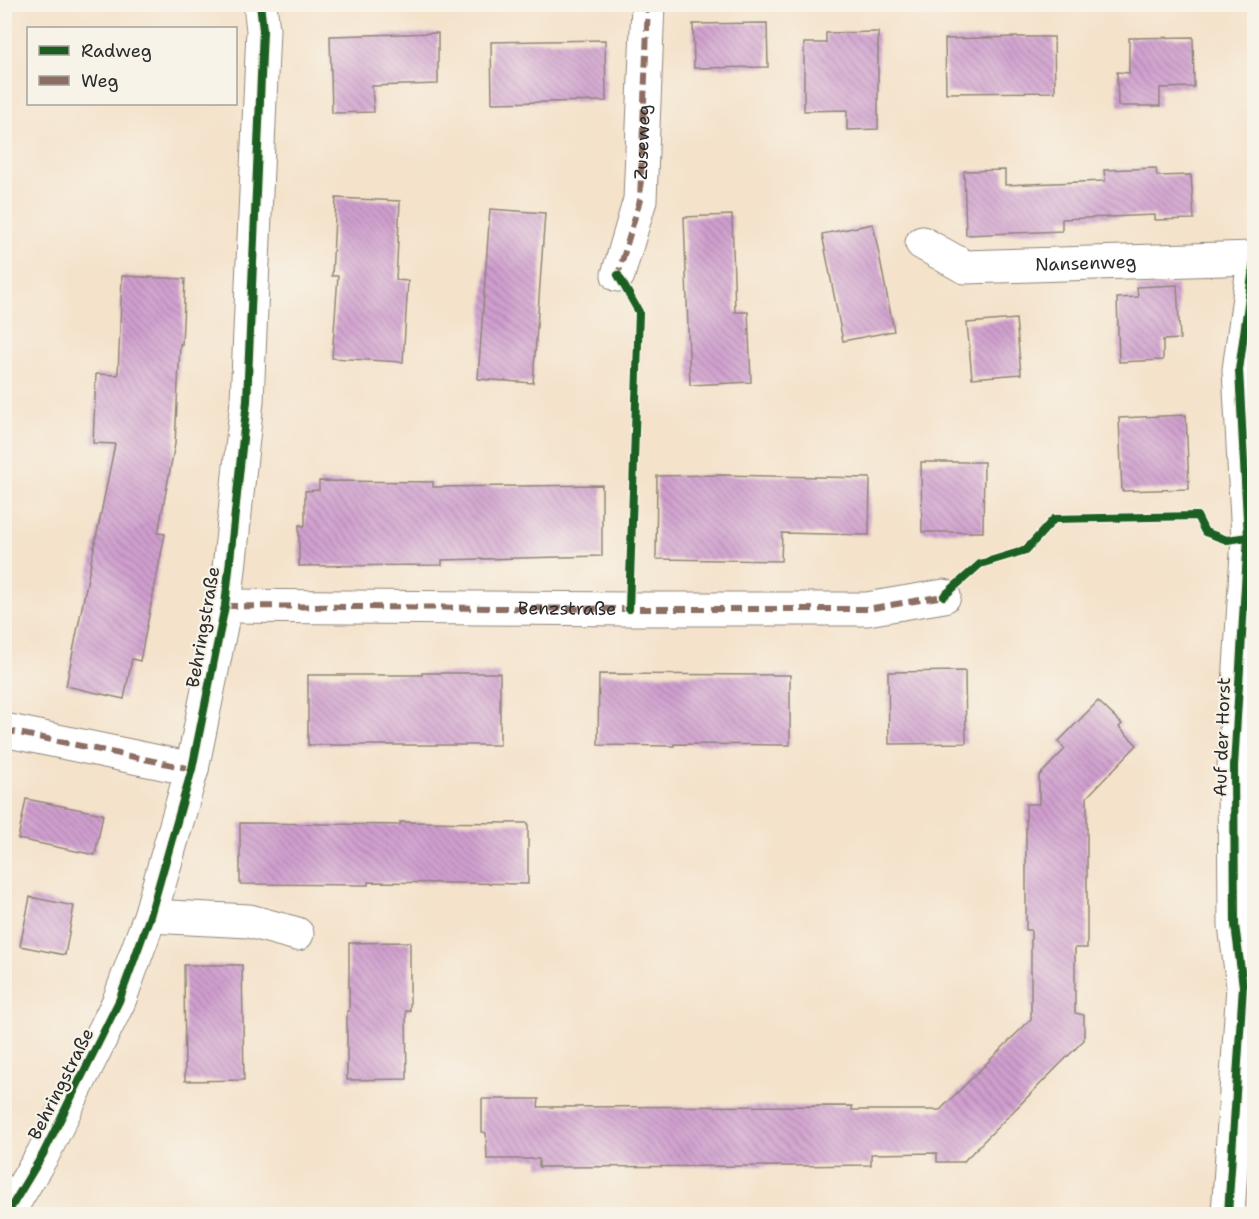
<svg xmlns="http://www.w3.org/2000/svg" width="1259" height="1219" viewBox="0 0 1259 1219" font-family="'Shantell Sans',sans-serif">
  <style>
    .building { fill: url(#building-back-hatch) }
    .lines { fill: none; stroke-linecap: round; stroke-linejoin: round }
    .street-casing { stroke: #90867a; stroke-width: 35 }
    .street { stroke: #fff; stroke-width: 33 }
    .quiet { stroke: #8d6e63; stroke-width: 6; stroke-dasharray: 12 6; stroke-linecap: butt }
    .cycleway-casing { stroke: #f7f3e8; stroke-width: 11 }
    .cycleway { stroke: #1b5e20; stroke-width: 8 }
    .labels { text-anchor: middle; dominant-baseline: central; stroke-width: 4.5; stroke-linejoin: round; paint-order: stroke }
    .street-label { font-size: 18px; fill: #2b2b2b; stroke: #f7f3e8 }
  </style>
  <defs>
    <pattern id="building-back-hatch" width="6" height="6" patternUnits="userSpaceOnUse" patternTransform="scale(1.5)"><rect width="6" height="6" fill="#d09fcf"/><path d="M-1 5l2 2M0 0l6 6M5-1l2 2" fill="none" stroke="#a982a8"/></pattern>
  </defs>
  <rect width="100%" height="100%" fill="#f7f3e8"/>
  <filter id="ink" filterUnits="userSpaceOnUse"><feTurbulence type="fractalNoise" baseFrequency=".0167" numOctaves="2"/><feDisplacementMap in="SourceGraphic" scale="12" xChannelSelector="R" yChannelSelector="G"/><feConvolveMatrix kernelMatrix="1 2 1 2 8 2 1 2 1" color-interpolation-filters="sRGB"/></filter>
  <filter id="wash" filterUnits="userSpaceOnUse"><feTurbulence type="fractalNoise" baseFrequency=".008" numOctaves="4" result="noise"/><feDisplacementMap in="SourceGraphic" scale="24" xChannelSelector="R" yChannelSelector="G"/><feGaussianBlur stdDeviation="1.35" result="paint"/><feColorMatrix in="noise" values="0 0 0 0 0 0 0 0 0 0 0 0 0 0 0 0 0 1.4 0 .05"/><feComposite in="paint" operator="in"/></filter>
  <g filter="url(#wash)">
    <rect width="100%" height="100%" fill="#f4e2ca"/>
    <g id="blocks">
      <!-- building -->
      <g class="building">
        <path d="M767,23L768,67L694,68L693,24Z"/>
        <path d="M878,32V129L847,130V110L804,111V43H826V33Z"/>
        <path d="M438,33V84L372,86L374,112L332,113L330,36Z"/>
        <path d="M1018,37H1054L1055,92L946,93L945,39Z"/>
        <path d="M1193,37L1194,87L1160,88V106H1118L1117,72L1129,73V38Z"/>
        <path d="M605,40L606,101L492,103L491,42Z"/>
        <path d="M1156,168L1157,176L1191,175L1194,219L1155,220V215L1062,219V231L966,235L964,171L1005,170V185L1105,181L1104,170Z"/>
        <path d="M336,198L400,201L396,280L408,281L403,362L332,358L338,276H332Z"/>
        <path d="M490,209L545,213L533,383L478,379Z"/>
        <path d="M732,215L735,312H748L751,382L690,385L684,217Z"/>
        <path d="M873,224L894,331L843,341L822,234Z"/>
        <path d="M122,276L185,279L182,345L180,344L175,444L158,533L165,534L140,661L132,659L124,699L66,686L115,444L93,443L96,374L118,375Z"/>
        <path d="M1177,285L1180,339L1163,340V360L1119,362L1117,298L1138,297L1137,287Z"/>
        <path d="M1016,319L1021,374L972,378L967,323Z"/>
        <path d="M1186,415L1189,489L1122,491L1119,418Z"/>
        <path d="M921,462H984L983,532H922Z"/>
        <path d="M720,475L870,478L869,535L782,533L781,561L656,559L657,476Z"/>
        <path d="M319,481L433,482V487L602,485V556L442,560V565L299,566V525L305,526V491L319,490Z"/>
        <path d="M965,671L966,743L889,744L888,672Z"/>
        <path d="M422,673H500V745H308V675H422Z"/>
        <path d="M599,674L790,675V745L674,744V746L598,745Z"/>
        <path d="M1098,701L1122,724L1119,727L1137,745L1087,797V948H1075V1013L1084,1015V1040L963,1162H937V1153L871,1154V1165L787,1166L539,1167V1159H487L486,1133L482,1132V1099H539L538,1107L852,1106V1110H940L1031,1019V930H1026V804H1039V776L1065,749L1058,742Z"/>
        <path d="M26,799L103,814L95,855L18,839Z"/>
        <path d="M400,822L528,823V884L368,882V885L240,884V823L400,825Z"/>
        <path d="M30,897L74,906L65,955L20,946Z"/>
        <path d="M410,942V1011H406L407,1079L347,1080V1011H349V943Z"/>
        <path d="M184,965H242L244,1080L185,1081Z"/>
      </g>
    </g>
  </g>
  <g filter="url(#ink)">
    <use href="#blocks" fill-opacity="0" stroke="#90867a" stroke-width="1.5"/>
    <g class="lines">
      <defs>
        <g id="street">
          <path id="s1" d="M922,243L965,267L1254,258"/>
          <path id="s2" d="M618,275L640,200L648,4"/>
          <path d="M225,606L629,609H867L944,596"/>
          <path d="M4,730L192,769"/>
          <path d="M150,916L249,921L297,934"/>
          <path d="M7,1214L43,1154L57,1126L119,1001L150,916L192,769L225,606L247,401L263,30L260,4"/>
          <path d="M1228,1214L1243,986L1235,925L1234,766L1248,537L1239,370L1254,261"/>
        </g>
      </defs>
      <!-- street casing -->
      <use href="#street" class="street-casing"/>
      <!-- street -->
      <use href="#street" class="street"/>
      <!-- quiet -->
      <g class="quiet">
        <path d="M620,279L618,275L640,200L648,4"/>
        <path id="s3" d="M225,606L629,609H867L944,596L948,592"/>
        <path d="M4,730L192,769"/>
      </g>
      <defs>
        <g id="cycleway">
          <path d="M618,275L639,312L629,609"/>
          <path d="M944,596L980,564L1026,550L1054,519L1197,516L1205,532L1227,540L1248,537"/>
          <path d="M7,1214L43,1154L57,1126L119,1001L150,916L192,769L225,606L247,401L263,30L260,4"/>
          <path d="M1228,1214L1243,986L1235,925L1234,766L1248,537L1239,370L1254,261"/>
        </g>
      </defs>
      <!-- cycleway casing -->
      <use href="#cycleway" class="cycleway-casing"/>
      <!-- cycleway -->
      <use href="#cycleway" class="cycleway"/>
    </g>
  </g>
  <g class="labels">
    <!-- street labels -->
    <g class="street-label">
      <text stroke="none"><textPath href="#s2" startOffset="136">Zuseweg</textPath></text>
      <text stroke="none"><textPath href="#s1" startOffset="170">Nansenweg</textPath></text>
      <text stroke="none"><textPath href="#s3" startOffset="342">Benzstraße</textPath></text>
      <text transform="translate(203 627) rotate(-80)">Behringstraße</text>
      <text transform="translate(1222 737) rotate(-88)">Auf der Horst</text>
      <text transform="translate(61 1084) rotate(-63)">Behringstraße</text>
    </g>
  </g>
  <!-- margin -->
  <rect width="1259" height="1219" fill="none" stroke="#f7f3e8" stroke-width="24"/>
  <!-- legend -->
  <rect x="27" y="27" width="210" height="78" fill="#f7f3e8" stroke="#a5a39c" stroke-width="1.5"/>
  <rect x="39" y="46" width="30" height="9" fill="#1b5e20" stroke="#a5a39c" stroke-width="1.5"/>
  <text x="81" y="57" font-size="18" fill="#2b2b2b">Radweg</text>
  <rect x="39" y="76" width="30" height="9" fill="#8d6e63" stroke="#a5a39c" stroke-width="1.5"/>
  <text x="81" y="87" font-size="18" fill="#2b2b2b">Weg</text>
</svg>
